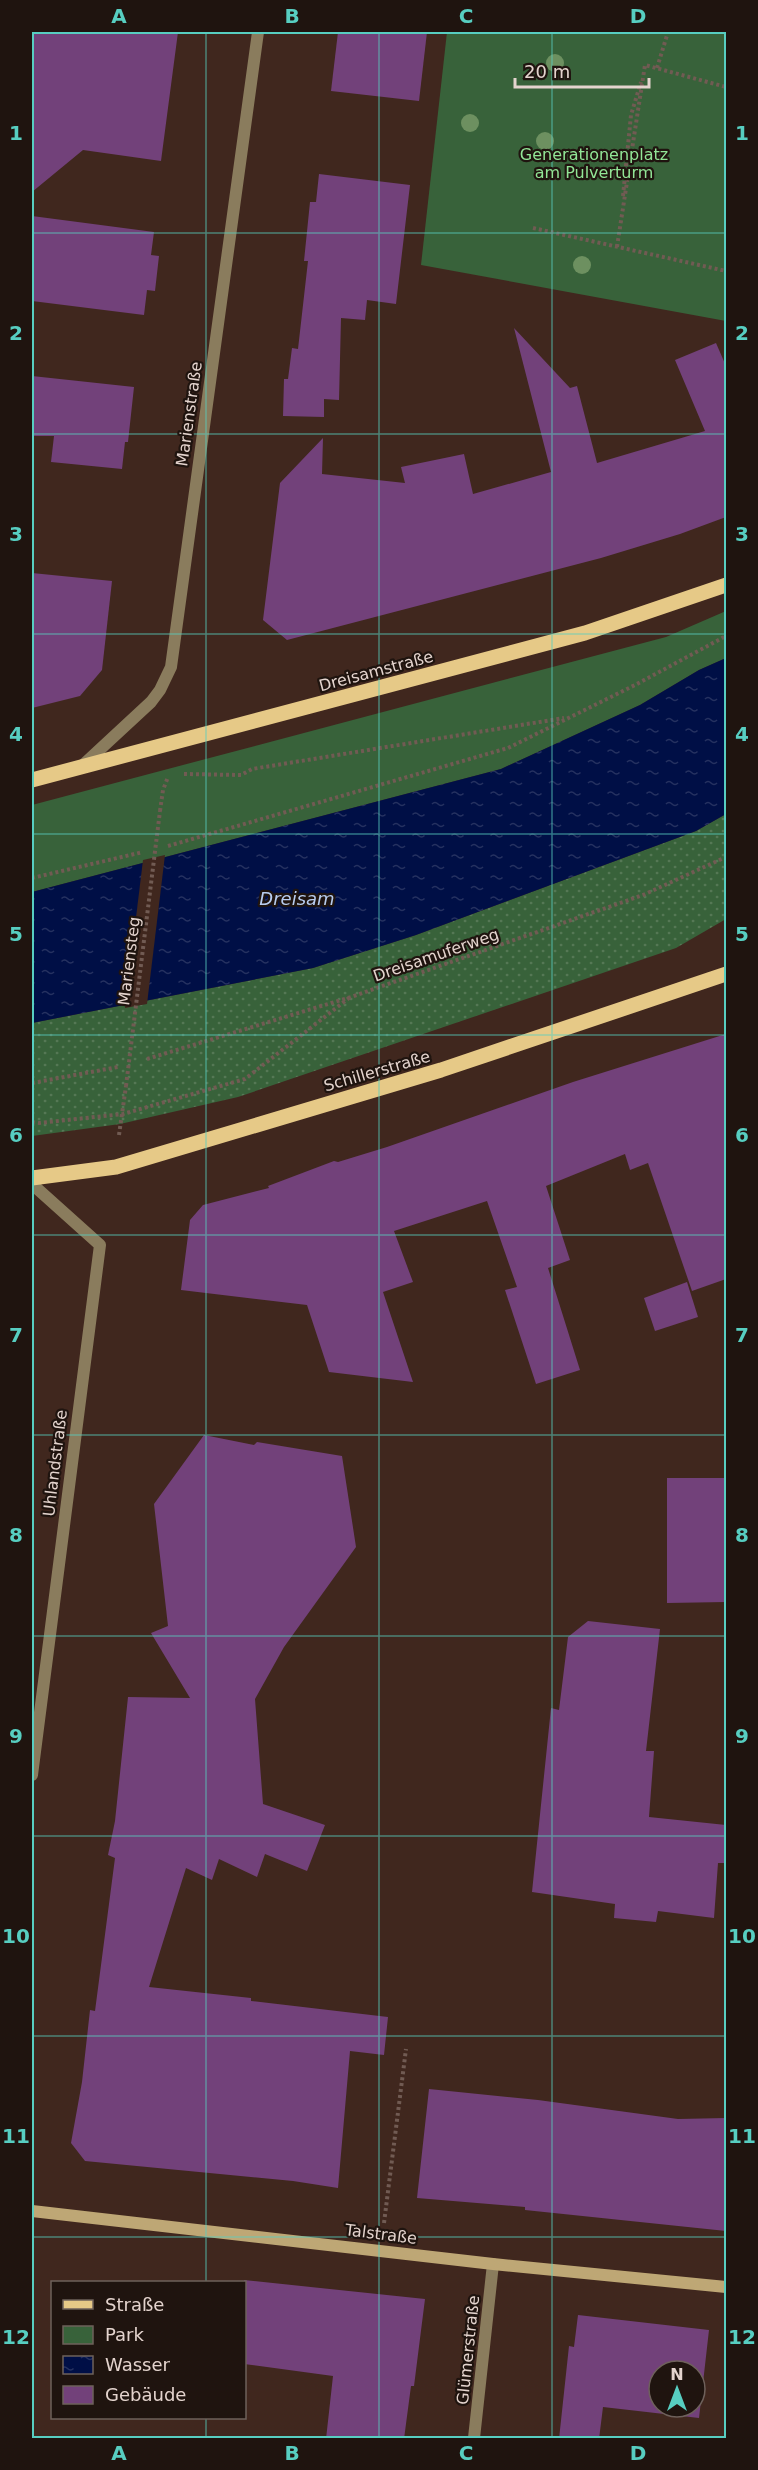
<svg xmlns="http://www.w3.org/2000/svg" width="758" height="2470" viewBox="0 0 758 2470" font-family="'DejaVu Sans',sans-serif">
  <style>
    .grass { fill: url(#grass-dots) }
    .park { fill: #38623a }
    .water { fill: url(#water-ripples) }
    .pier { fill: #40271e }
    .building { fill: #72417a; fill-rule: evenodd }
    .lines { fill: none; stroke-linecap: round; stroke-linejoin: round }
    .path { stroke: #715b53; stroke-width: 4; stroke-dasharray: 3 3; stroke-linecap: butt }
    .street { stroke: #8a7c5d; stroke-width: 12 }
    .secondary { stroke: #bea775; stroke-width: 12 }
    .primary { stroke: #e6c987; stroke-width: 15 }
    .path-bridge { stroke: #715b53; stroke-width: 4; stroke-dasharray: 3 3; stroke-linecap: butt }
    .tree { fill: #6d9060 }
    .grid { fill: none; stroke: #57cec1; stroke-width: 1.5; stroke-opacity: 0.55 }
    .labels { text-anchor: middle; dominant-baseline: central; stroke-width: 4.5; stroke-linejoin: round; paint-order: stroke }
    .park-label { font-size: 16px; fill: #92e596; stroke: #1f140f }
    .street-label { font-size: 16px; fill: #e4d4ce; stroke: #1f140f }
    .water-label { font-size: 18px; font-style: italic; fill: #b8ccef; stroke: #1f140f }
    .neatline { fill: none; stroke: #57cec1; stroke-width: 2 }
    .grid-label { font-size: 20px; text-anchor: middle; font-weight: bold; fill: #57cec1 }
  </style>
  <defs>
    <pattern id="grass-dots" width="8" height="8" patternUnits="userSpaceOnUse" patternTransform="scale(1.5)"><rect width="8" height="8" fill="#38623a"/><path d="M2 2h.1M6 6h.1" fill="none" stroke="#557855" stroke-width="1.8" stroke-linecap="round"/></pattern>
    <pattern id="water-ripples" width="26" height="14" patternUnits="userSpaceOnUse" patternTransform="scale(1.5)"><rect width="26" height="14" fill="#000f46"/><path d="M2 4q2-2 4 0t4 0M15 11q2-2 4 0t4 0" fill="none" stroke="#253160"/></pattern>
  </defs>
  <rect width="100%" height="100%" fill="#40271e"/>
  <!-- grass -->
  <path class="grass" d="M726,814V919L676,948L238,1097L120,1124L32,1136V1023L313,968L416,935L696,831Z"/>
  <!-- park -->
  <g class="park">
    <path d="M447,32H726V321L421,265Z"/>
    <path d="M726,611V658L699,670L640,705L501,769L32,892V805L666,637Z"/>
  </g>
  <!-- water -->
  <path class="water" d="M726,658V814L696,831L416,935L313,968L32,1023V892L501,769L640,705L699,670Z"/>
  <!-- pier -->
  <path class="pier" d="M165,855L147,1004L125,1008L143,860Z"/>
  <!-- building -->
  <g class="building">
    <path d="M32,32H178L161,161L83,150L32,192Z"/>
    <path d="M338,32H427L419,101L331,91Z"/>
    <path d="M319,174L410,185L396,304L367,300L365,320L341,318L339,400L324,399V417L283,416L284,379H288L292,348L298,349L308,261H304L310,202H316Z"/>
    <path d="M32,216L154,232L151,255L159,256L155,291L147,290L144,315L32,301Z"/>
    <path d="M514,328L570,388L577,386L597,463L705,431L675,360L716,343L726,366V517L680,534L601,558L287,640L263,620L280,483L323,438L322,474L405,483L401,467L464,454L473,494L551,472Z"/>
    <path d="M32,376L134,387L128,442H125L122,469L51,462L54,436H32Z"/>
    <path d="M32,573L112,581L102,670L80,696L32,708Z"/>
    <path d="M726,1034V1279L692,1291L648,1163L630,1170L625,1154L546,1186L570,1260L548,1268L580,1370L536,1384L505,1290L517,1287L487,1201L394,1231L413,1282L383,1292L413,1382L329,1372L307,1305L181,1290L190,1220L203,1205L269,1188L268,1186L334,1161L338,1162L387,1147L573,1082Z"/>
    <path d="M687,1282L698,1317L655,1331L644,1298Z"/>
    <path d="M204,1435L254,1445L257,1442L342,1456L356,1547L284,1647L255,1699L263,1804L325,1825L307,1871L265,1854L257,1877L219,1859L212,1880L186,1868L149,1987L251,1998V2001L388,2017L384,2055L350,2051L338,2188L293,2181L85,2161L71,2143L82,2082L90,2010L95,2011L115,1858L108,1855L115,1821L128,1697L190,1698L151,1633L168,1626L154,1504Z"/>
    <path d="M667,1478H726V1602L667,1603Z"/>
    <path d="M588,1621L660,1629L646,1751H654L649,1817L726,1825V1863H718L714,1918L658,1911L656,1922L614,1918L615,1904L532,1892L551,1708L559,1710L568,1637Z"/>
    <path d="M429,2089L538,2100L678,2119L726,2118V2231L525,2210V2207L417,2198Z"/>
    <path d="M244,2280L425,2299L414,2386H411L404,2439H326L333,2376L244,2364Z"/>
    <path d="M578,2315L709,2330L699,2418L603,2407L599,2439H559L569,2346L574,2347ZM659,2371H695V2407H659Z"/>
  </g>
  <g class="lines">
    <!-- path -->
    <g class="path">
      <path d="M657,68L668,32"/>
      <path d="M623,196L631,115L641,82"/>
      <path d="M533,228L726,271"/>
      <path d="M617,247L645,65L726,87"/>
      <path d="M184,774L241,775L252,769L564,718"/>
      <path d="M160,811L163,790L168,777"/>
      <path d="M168,846L508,748L635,685L726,636"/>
      <path d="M32,878L143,852"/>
      <path d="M147,1059L351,997L643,895L726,857"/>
      <path d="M32,1083L118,1067"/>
      <path d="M32,1122L39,1123L123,1114L245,1079L349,998"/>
      <path d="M119,1135L126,1086"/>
      <path d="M384,2223L406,2049"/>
    </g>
    <!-- street -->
    <g class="street">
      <path d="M82,766L151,702L160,690L171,667L258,32"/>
      <path d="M32,1184L100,1245L32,1775"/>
      <path d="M474,2438L493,2264"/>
    </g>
    <!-- secondary -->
    <path class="secondary" d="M32,2211L493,2264L726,2287"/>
    <!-- primary -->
    <g class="primary">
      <path d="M32,780L585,633L726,585"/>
      <path d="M32,1178L116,1167L441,1070L726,974"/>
    </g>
    <!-- path-bridge -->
    <path class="path-bridge" d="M126,1086L160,811"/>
  </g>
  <!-- trees -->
  <g class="tree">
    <circle cx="555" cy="63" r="9"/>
    <circle cx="470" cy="123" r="9"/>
    <circle cx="545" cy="141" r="9"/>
    <circle cx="582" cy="265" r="9"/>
  </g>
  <!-- grid -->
  <path class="grid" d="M206,32V2282M379,32V2438M552,32V2438M32,233H726M32,434H726M32,634H726M32,834H726M32,1035H726M32,1235H726M32,1435H726M32,1636H726M32,1836H726M32,2036H726M32,2237H726M206,2418V2438"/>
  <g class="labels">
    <!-- park labels -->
    <g class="park-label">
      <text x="594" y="154">Generationenplatz<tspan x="594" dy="18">am Pulverturm</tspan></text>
    </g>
    <!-- street labels -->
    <g class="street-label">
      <text transform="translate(189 414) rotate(-82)">Marienstraße</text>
      <text transform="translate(376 671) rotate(-15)">Dreisamstraße</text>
      <text transform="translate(436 955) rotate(-19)">Dreisamuferweg</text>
      <text transform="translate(129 961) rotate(-83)">Mariensteg</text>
      <text transform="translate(377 1071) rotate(-16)">Schillerstraße</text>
      <text transform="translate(55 1463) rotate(-83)">Uhlandstraße</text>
      <text transform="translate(381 2234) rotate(7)">Talstraße</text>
      <text transform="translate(468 2350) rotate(-84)">Glümerstraße</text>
    </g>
    <!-- water labels -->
    <g class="water-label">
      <text x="297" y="898">Dreisam</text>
    </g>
  </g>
  <!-- border -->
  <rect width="758" height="2470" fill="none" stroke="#1f140f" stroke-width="66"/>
  <!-- legend -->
  <rect x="51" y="2281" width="195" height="138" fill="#1f140f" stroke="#6e615b" stroke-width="1.5"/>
  <rect x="63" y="2300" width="30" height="9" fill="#e6c987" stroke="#6e615b" stroke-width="1.5"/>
  <text x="105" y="2311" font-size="18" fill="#e4d4ce">Straße</text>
  <rect x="63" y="2326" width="30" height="18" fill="#38623a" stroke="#6e615b" stroke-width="1.5"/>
  <text x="105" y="2341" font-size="18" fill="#e4d4ce">Park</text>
  <rect x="63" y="2356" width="30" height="18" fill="url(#water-ripples)" stroke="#6e615b" stroke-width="1.5"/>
  <text x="105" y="2371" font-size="18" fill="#e4d4ce">Wasser</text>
  <rect x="63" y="2386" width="30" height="18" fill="#72417a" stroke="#6e615b" stroke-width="1.5"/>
  <text x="105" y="2401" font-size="18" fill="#e4d4ce">Gebäude</text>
  <!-- north arrow -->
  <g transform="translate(677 2389)"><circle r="28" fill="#1f140f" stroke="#6e615b" stroke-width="1.5"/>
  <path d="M0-4.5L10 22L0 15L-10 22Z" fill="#57cec1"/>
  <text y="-9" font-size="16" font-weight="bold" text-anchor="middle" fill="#e4d4ce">N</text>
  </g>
  <!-- scale -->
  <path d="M515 78v9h134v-9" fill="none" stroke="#e4d4ce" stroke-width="3"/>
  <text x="524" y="78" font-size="18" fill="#e4d4ce" stroke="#1f140f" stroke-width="4.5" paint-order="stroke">20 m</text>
  <rect x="33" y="33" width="692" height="2404" class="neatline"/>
  <g class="grid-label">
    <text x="119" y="23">A</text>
    <text x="292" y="23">B</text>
    <text x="466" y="23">C</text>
    <text x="638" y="23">D</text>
    <text x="16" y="140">1</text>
    <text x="742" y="140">1</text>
    <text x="16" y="340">2</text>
    <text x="742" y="340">2</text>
    <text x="16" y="541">3</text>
    <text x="742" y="541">3</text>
    <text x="16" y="741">4</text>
    <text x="742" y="741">4</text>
    <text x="16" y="941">5</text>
    <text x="742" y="941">5</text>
    <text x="16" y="1142">6</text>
    <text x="742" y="1142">6</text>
    <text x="16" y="1342">7</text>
    <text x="742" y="1342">7</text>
    <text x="16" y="1542">8</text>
    <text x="742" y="1542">8</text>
    <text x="16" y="1743">9</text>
    <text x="742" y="1743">9</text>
    <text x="16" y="1943">10</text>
    <text x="742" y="1943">10</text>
    <text x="16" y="2143">11</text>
    <text x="742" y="2143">11</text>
    <text x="16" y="2344">12</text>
    <text x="742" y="2344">12</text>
    <text x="119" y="2460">A</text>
    <text x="292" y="2460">B</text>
    <text x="466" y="2460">C</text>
    <text x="638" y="2460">D</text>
  </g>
</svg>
